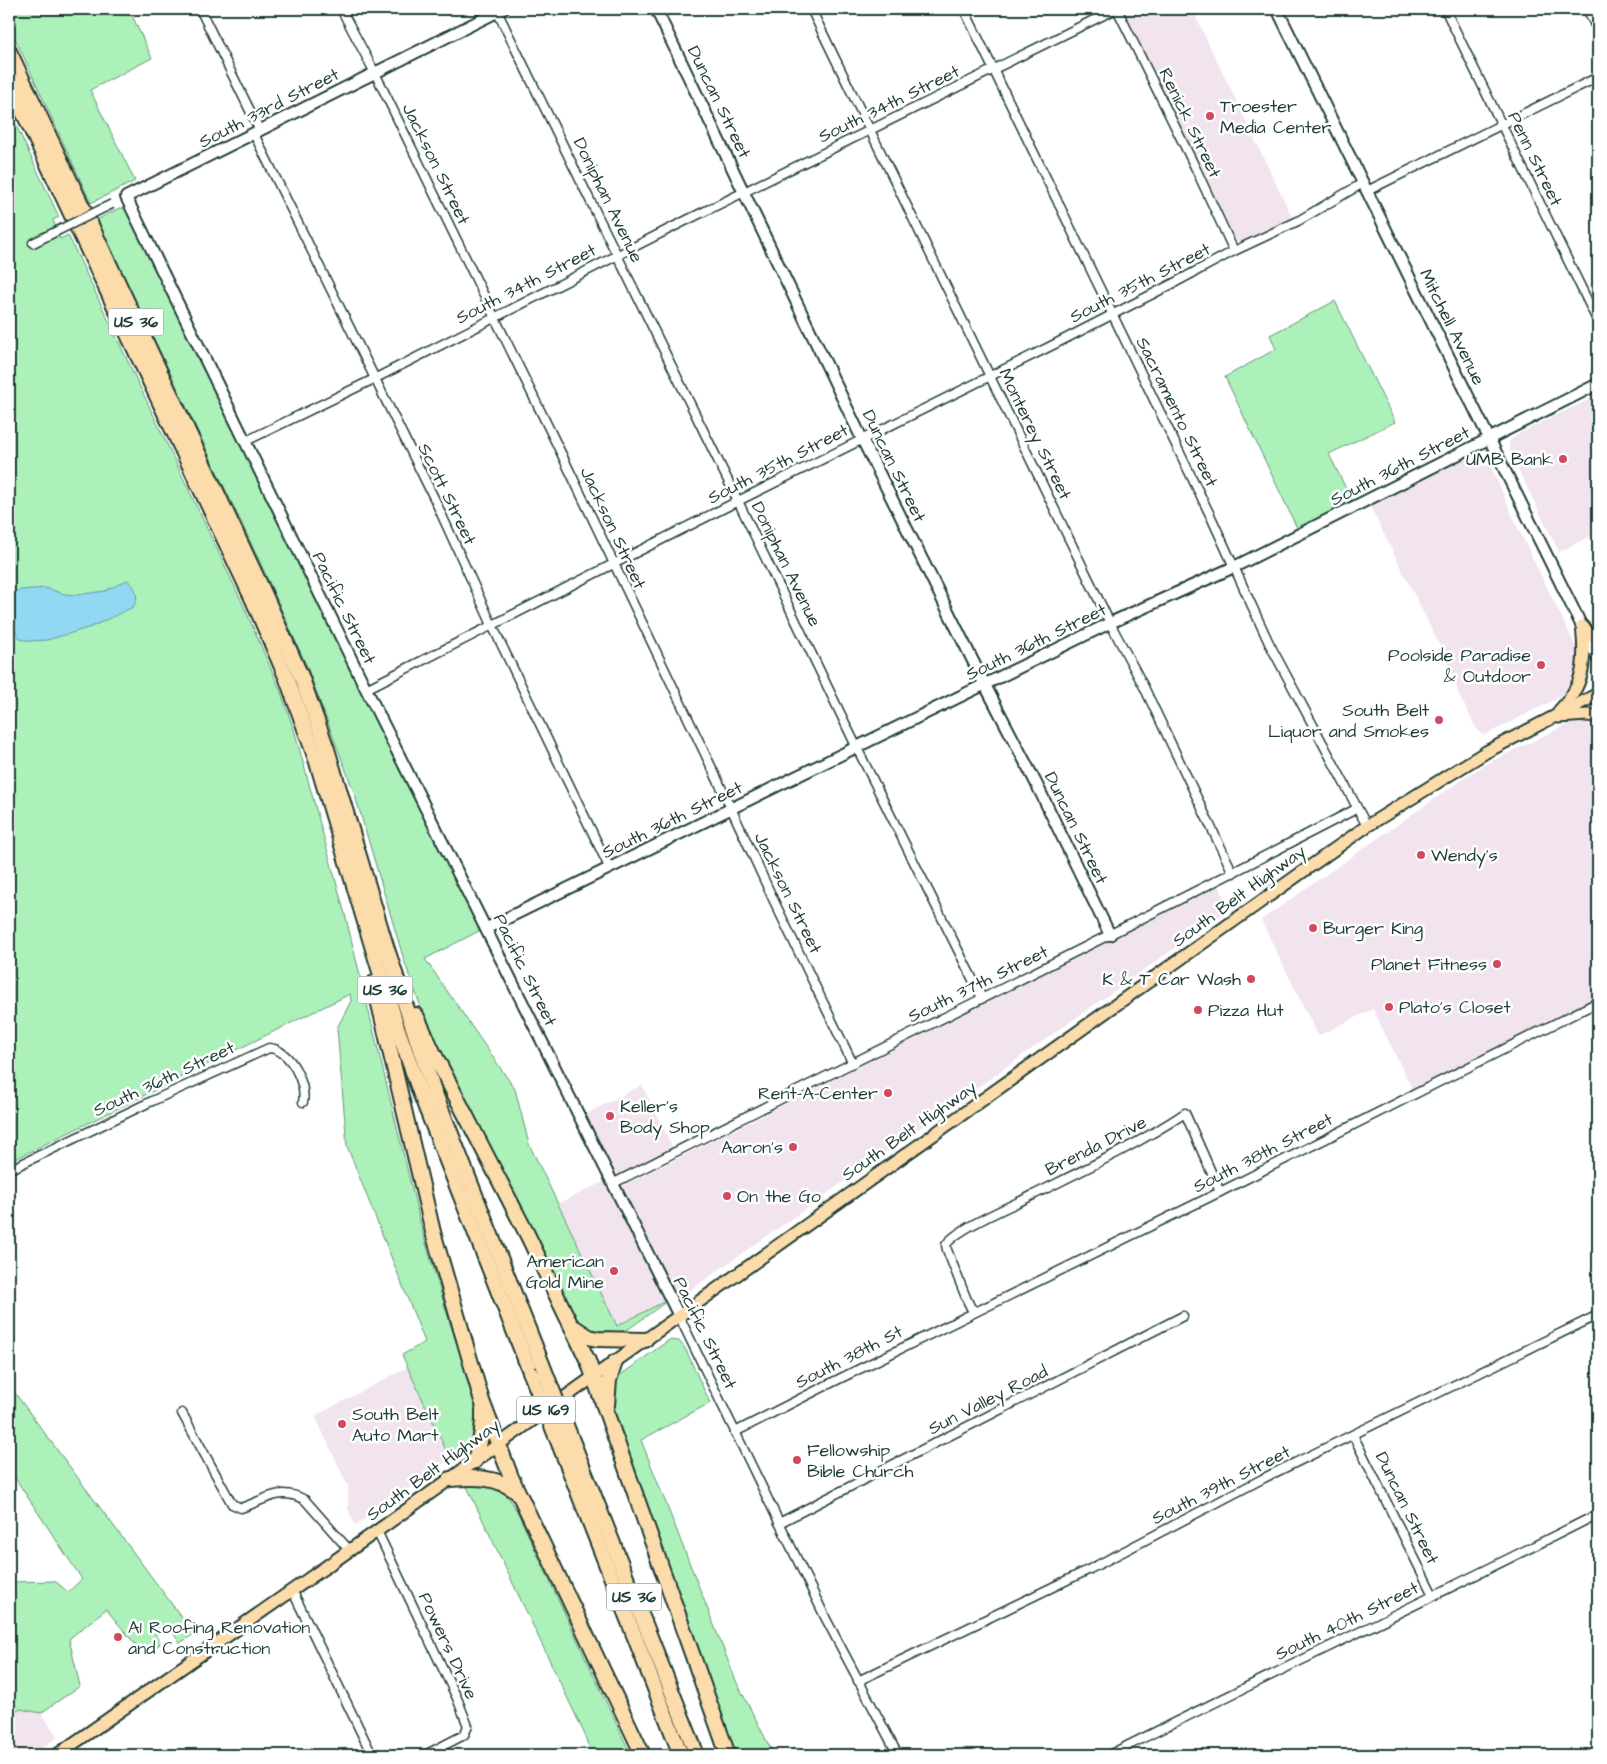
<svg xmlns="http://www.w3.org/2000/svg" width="1607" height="1764" viewBox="0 0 1607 1764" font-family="'Architects Daughter',sans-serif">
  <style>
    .built { fill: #f1e4ef }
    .green { fill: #acf0ba; stroke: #669677 }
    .water { fill: #91d8f2; stroke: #639aa6 }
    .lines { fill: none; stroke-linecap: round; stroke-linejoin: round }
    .street-casing { stroke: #1f3d34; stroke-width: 11 }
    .secondary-casing { stroke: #1f3d34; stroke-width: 14 }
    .primary-casing { stroke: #1f3d34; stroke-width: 15 }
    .highway-casing { stroke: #1f3d34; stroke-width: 18 }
    .street { stroke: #fff; stroke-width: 8 }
    .secondary { stroke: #fff; stroke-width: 10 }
    .primary { stroke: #fddcac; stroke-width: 11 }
    .highway { stroke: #fddcac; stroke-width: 14 }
    .street-bridge-casing { stroke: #1f3d34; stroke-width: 11; stroke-linecap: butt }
    .highway-bridge-casing { stroke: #1f3d34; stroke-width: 18; stroke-linecap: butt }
    .street-bridge { stroke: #fff; stroke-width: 8 }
    .highway-bridge { stroke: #fddcac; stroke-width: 14 }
    .poi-dot { fill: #d1495b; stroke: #fff; stroke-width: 2 }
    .labels { text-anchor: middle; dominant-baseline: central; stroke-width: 5; stroke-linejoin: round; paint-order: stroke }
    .shield { fill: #fff; stroke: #627771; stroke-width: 1 }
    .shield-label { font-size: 16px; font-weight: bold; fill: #1f3d34 }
    .street-label { font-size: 18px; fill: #1f3d34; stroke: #fff }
    .poi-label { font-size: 18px; fill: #1f3d34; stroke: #fff; text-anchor: start }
  </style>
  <rect width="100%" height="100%" fill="#fff"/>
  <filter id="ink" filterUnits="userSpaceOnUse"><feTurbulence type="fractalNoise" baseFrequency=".02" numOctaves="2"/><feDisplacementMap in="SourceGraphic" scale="10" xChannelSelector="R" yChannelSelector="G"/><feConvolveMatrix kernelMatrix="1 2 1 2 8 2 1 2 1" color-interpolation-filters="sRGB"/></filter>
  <g filter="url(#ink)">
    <!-- built -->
    <g class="built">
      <path d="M1128,9H1192L1293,219L1245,243L1240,244L1234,238L1126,14Z"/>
      <path d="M1598,395V532L1559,552L1510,453L1509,441L1520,433Z"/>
      <path d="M1479,451L1487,457L1515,522L1576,647L1578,669L1574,682L1569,690L1558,698L1483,736L1476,728L1460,697L1444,654L1369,504Z"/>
      <path d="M1588,721L1598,723V996L1412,1089L1373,1009L1318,1036L1261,920L1470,774L1488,763L1566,725Z"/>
      <path d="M1219,886L1230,909L689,1291L676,1294L671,1289L622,1192V1187L626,1184Z"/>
      <path d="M642,1085L673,1148L622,1173L616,1174L612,1171L584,1115Z"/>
      <path d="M605,1181L665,1301L617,1326L558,1204Z"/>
      <path d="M408,1367L450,1459L355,1526L348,1509V1486L315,1416Z"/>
      <path d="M20,1709L41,1713L58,1737L31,1755H9V1713Z"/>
    </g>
    <!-- green -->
    <g class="green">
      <path d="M9,9H129L152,58L90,90L135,181L91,203L9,25Z"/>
      <path d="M9,110L59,217L53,220L60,239L68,235L242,602L281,692L295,733L346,918L422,1230L449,1320L477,1405L478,1436L471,1443L450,1459L402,1355L425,1342L347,1146L337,1028L351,1001L350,994L9,1162Z"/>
      <path d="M119,208H124L128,211L481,930L425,959L515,1089L529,1144L617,1326L665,1301L663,1304L630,1328L613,1335L592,1334L577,1321L485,1137L445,1062L424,1016L404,960L354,792L307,667L260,562L97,220Z"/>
      <path d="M1335,301L1395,422L1329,454L1353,503L1298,530L1225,377L1276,349L1270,335Z"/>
      <path d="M669,1340L679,1341L685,1348L710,1403L641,1440L736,1681L774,1755H735L613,1406L615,1379Z"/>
      <path d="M9,1385L194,1634L180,1643L167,1624L155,1634L160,1644L144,1655L106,1609L69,1639L80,1686L41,1713L20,1709L9,1713V1582L55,1581L68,1592L82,1579L9,1469Z"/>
      <path d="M479,1484C503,1488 505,1491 517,1511L631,1755H592L586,1737L467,1487Z"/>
    </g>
    <!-- water -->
    <path class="water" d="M127,580C136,586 140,598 133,607L91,627L68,634L47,640L29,641L21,639L9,623V595L11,592L21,590L46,588L64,594L76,595L105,591Z"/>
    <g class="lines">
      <defs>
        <g id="street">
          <path d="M200,9L260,131"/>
          <path d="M341,9L375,73L562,455L731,808L773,899L852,1062"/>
          <path d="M496,9L738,501L857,748L982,998"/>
          <path d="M811,9L1110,623L1144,687L1233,873"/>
          <path d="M964,9L1212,519L1269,643L1367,826"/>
          <path d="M1117,9L1195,167L1234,251"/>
          <path d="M1445,9L1598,322"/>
          <path d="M1587,9L1598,31"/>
          <path d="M254,134L434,498L492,625L610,869"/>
          <path d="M1367,191L1598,77"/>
          <path d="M33,243L49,235"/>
          <path d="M246,441L374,379L681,223L1116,9"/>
          <path d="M366,689L738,501L1053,345L1174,283L1234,251L1298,221L1363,183"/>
          <path d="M9,1170L152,1101L269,1048C290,1049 307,1084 303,1102"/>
          <path d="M612,1184C860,1058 1110,937 1356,809"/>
          <path d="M976,1311L971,1308L967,1300L947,1250L946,1245C956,1229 1011,1206 1031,1196C1083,1170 1137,1145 1185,1113L1220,1192"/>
          <path d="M679,1316L826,1619L898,1755"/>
          <path d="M182,1413L232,1504L241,1508C266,1500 279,1486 305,1500L350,1551"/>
          <path d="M735,1432L837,1380L1220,1192L1598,1002"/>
          <path d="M1353,1435L1433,1595"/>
          <path d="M779,1523L1183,1316"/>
          <path d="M377,1531L457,1698L468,1726L464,1735L425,1755"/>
          <path d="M292,1590L372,1755"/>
          <path d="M858,1681L1090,1569L1264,1478L1598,1315"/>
          <path d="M1109,1755C1271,1674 1436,1596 1598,1514"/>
        </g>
        <g id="secondary">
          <path d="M503,9L126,197L366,689L679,1316"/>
          <path d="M656,9L862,439L985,685L1035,781L1110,935"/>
          <path d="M1277,9L1598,659"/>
          <path d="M487,928L1110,623L1234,567L1598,384"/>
        </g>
        <g id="primary">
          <path d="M1582,626L1598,642"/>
          <path d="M1559,711C1585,685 1586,661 1582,626"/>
          <path d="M1558,717L1588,715L1598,717"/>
          <path d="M57,1755L377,1531L1367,826L1486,752L1598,694"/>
        </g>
        <g id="highway">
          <path d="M9,51L264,593L301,676L327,749L386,946L434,1091L542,1364"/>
          <path d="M9,82L253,600L287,679L316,759L373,949L397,1027L421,1095L531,1374"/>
          <path d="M374,983L433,1232L482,1401L511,1477L643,1755"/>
          <path d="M416,1015L433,1052L528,1236L588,1361L728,1755"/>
          <path d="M572,1326L589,1337L597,1339L645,1340"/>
          <path d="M607,1405L609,1380L615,1362"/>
          <path d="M571,1438L697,1755"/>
          <path d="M560,1446L681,1755"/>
          <path d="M475,1461C480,1444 484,1428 483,1410"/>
          <path d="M450,1479C475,1477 498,1476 518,1493"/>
        </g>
      </defs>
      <!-- street casing -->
      <use href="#street" class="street-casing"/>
      <!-- secondary casing -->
      <use href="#secondary" class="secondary-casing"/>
      <!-- primary casing -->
      <use href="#primary" class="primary-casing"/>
      <!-- highway casing -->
      <use href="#highway" class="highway-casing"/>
      <!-- street -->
      <use href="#street" class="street"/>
      <!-- secondary -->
      <use href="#secondary" class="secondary"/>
      <!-- primary -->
      <use href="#primary" class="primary"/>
      <!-- highway -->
      <use href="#highway" class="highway"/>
      <defs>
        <path id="street-bridge" d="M49,235L112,204"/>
        <g id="highway-bridge">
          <path d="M542,1364L571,1438"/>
          <path d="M531,1374L560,1446"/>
        </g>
      </defs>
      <!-- street-bridge casing -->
      <use href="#street-bridge" class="street-bridge-casing"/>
      <!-- highway-bridge casing -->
      <use href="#highway-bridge" class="highway-bridge-casing"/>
      <!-- street-bridge -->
      <use href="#street-bridge" class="street-bridge"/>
      <!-- highway-bridge -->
      <use href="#highway-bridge" class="highway-bridge"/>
    </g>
  </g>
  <!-- markers -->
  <g class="poi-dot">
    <circle cx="1210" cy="116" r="5"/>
    <circle cx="1563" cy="459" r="5"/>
    <circle cx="1541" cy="665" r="5"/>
    <circle cx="1439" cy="720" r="5"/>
    <circle cx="1421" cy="855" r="5"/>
    <circle cx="1313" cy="928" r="5"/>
    <circle cx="1497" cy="964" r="5"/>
    <circle cx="1251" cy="979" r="5"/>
    <circle cx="1389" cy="1007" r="5"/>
    <circle cx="1198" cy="1010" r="5"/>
    <circle cx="888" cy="1093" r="5"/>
    <circle cx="610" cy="1116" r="5"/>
    <circle cx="793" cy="1147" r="5"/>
    <circle cx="727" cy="1196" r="5"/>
    <circle cx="614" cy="1271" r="5"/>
    <circle cx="342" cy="1424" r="5"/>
    <circle cx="797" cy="1460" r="5"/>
    <circle cx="118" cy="1637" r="5"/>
  </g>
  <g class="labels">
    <!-- shield labels -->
    <g class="shield">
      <rect x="108.5" y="308.5" width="55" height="27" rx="4"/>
      <rect x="357.5" y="976.5" width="55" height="27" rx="4"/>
      <rect x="517" y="1396.5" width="58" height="27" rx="4"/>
      <rect x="606.5" y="1583.5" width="55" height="27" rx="4"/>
    </g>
    <g class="shield-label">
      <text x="136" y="322">US 36</text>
      <text x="385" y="990">US 36</text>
      <text x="546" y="1410">US 169</text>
      <text x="634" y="1597">US 36</text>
    </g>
    <!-- street labels -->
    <g class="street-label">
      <text transform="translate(719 102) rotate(64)">Duncan Street</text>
      <text transform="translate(889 104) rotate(-26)">South 34th Street</text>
      <text transform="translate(269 108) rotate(-27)">South 33rd Street</text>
      <text transform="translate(1190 123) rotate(64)">Renick Street</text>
      <text transform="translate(1535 159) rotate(64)">Penn Street</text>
      <text transform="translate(436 164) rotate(64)">Jackson Street</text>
      <text transform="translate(608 200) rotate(64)">Doniphan Avenue</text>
      <text transform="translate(1140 283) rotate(-27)">South 35th Street</text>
      <text transform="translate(526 284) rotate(-27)">South 34th Street</text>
      <text transform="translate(1452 327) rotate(64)">Mitchell Avenue</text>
      <text transform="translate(1177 412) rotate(64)">Sacramento Street</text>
      <text transform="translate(1035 434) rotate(64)">Monterey Street</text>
      <text transform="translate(778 464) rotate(-27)">South 35th Street</text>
      <text transform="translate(894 466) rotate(64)">Duncan Street</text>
      <text transform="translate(1400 466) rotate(-27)">South 36th Street</text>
      <text transform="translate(447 494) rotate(64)">Scott Street</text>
      <text transform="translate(613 528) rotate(65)">Jackson Street</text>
      <text transform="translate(786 564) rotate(64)">Doniphan Avenue</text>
      <text transform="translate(344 608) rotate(64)">Pacific Street</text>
      <text transform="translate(1036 642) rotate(-26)">South 36th Street</text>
      <text transform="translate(672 820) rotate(-26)">South 36th Street</text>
      <text transform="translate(1076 828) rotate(64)">Duncan Street</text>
      <text transform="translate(788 893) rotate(64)">Jackson Street</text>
      <text transform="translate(1239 896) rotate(-36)">South Belt Highway</text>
      <text transform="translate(525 970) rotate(64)">Pacific Street</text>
      <text transform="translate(978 984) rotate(-26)">South 37th Street</text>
      <text transform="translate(164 1079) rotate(-25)">South 36th Street</text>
      <text transform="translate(909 1131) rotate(-35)">South Belt Highway</text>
      <text transform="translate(1096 1146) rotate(-27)">Brenda Drive</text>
      <text transform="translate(1263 1153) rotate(-27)">South 38th Street</text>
      <text transform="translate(705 1333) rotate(64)">Pacific Street</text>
      <text transform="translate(849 1357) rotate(-27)">South 38th St</text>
      <text transform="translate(988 1400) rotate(-27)">Sun Valley Road</text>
      <text transform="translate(433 1470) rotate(-36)">South Belt Highway</text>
      <text transform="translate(1221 1485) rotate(-27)">South 39th Street</text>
      <text transform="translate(1407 1508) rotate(64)">Duncan Street</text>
      <text transform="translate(1347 1621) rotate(-26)">South 40th Street</text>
      <text transform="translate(448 1646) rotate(65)">Powers Drive</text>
    </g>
    <!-- poi labels -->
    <g class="poi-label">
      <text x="1220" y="106">Troester<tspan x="1220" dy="21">Media Center</tspan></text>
      <text x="1553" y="459" text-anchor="end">UMB Bank</text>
      <text x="1531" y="655" text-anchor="end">Poolside Paradise<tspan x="1531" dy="21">&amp; Outdoor</tspan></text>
      <text x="1429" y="710" text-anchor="end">South Belt<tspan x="1429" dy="21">Liquor and Smokes</tspan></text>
      <text x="1431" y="855">Wendy's</text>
      <text x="1323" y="928">Burger King</text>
      <text x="1487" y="964" text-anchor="end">Planet Fitness</text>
      <text x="1241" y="979" text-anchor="end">K &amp; T Car Wash</text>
      <text x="1399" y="1007">Plato's Closet</text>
      <text x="1208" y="1010">Pizza Hut</text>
      <text x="878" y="1093" text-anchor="end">Rent-A-Center</text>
      <text x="620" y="1106">Keller's<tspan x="620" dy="21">Body Shop</tspan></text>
      <text x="783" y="1147" text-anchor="end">Aaron's</text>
      <text x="737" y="1196">On the Go</text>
      <text x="604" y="1261" text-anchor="end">American<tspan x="604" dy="21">Gold Mine</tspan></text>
      <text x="352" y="1414">South Belt<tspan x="352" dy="21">Auto Mart</tspan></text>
      <text x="807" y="1450">Fellowship<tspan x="807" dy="21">Bible Church</tspan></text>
      <text x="128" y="1627">A1 Roofing Renovation<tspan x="128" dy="21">and Construction</tspan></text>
    </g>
  </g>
  <!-- margin -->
  <rect width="1607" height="1764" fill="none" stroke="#fff" stroke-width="30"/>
  <rect x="15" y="15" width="1577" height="1734" fill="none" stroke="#1f3d34" stroke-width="2" filter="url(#ink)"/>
</svg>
